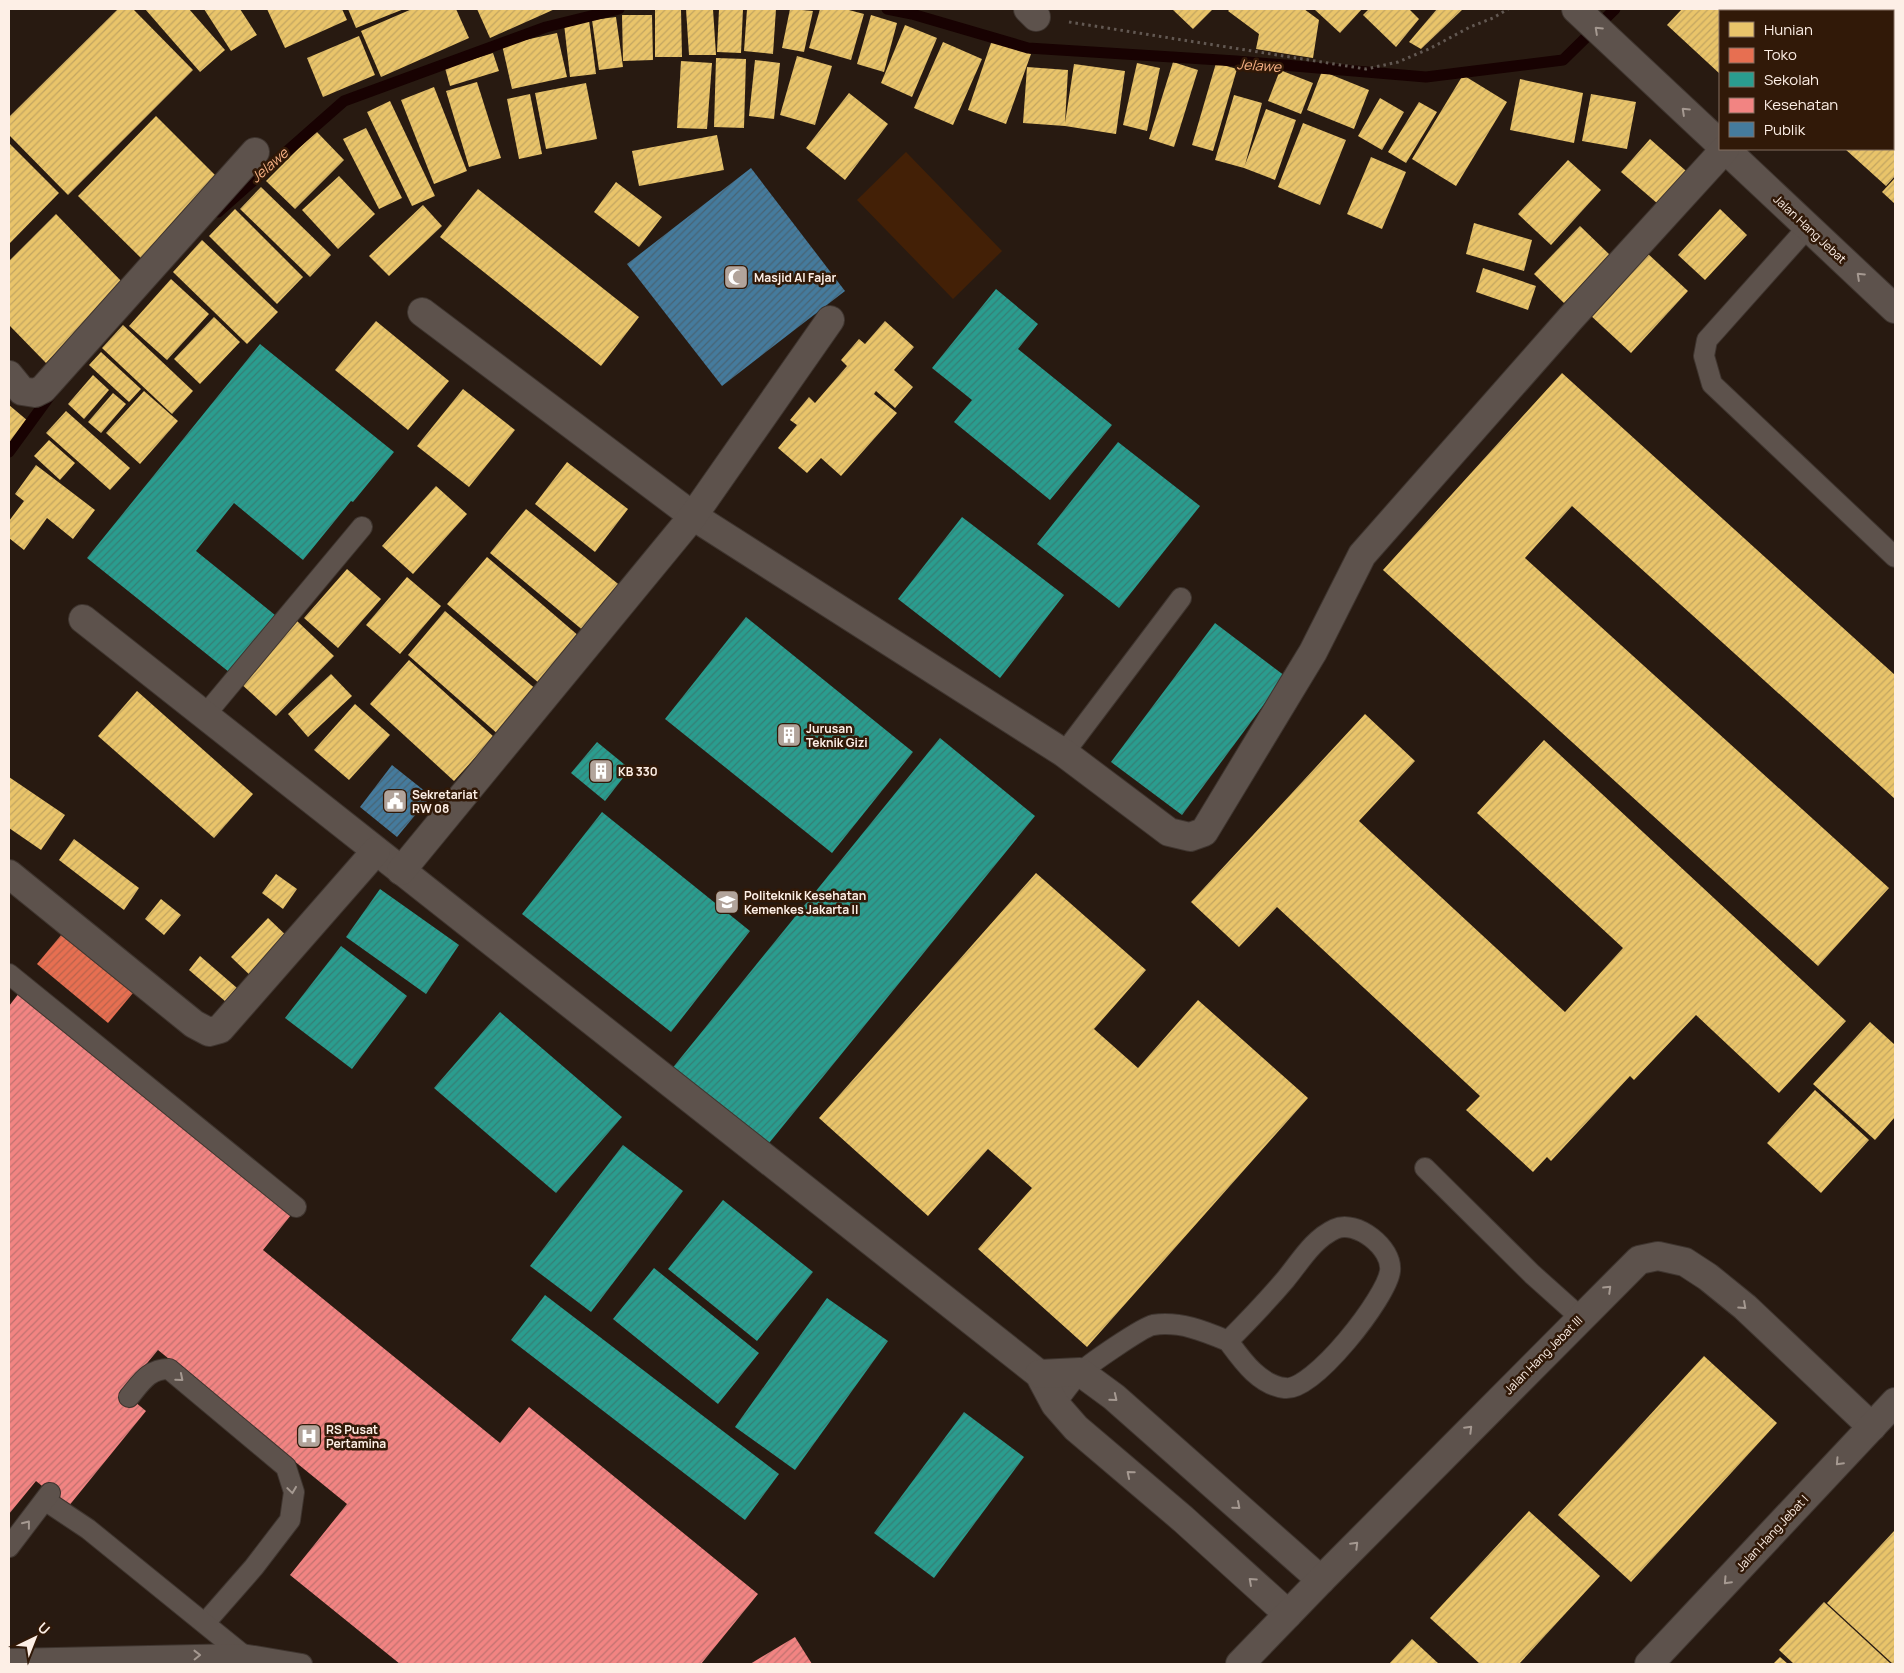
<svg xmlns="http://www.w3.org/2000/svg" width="1904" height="1673" viewBox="0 0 1904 1673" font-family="Manrope,sans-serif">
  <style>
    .grass { fill: #432006 }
    .homes { fill: url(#homes-hatch) }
    .shops { fill: url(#shops-hatch) }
    .schools { fill: url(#schools-hatch) }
    .health { fill: url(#health-hatch) }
    .public { fill: url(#public-hatch) }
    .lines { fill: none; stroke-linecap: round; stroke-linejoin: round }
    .stream { stroke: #180202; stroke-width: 11 }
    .lane-casing { stroke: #3f352f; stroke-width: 22 }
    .street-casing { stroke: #3f352f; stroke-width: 30 }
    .path { stroke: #625852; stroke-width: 3; stroke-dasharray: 2.5 4; stroke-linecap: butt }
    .lane { stroke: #5d524c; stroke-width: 20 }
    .street { stroke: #5d524c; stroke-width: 28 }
    .oneway { stroke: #a59991 }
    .labels { text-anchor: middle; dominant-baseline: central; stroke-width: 5; stroke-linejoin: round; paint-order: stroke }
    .street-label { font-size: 12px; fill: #fdefe6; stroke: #311908 }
    .poi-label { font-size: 12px; font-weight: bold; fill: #fdefe6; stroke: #311908; text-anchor: start }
    .water-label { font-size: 14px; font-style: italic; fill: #f7b184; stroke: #311908 }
  </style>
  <defs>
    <pattern id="homes-hatch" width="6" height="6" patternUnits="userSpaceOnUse" patternTransform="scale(1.25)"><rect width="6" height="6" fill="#e9c46a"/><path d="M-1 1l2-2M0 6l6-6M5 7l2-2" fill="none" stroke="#c2a561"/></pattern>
    <pattern id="shops-hatch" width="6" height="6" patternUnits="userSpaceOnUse" patternTransform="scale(1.25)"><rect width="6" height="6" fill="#e76f51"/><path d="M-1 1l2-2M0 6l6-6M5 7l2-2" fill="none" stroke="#b8634d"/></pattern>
    <pattern id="schools-hatch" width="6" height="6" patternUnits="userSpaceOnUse" patternTransform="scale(1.25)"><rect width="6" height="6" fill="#2a9d8f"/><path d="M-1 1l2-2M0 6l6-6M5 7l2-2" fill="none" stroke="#367f75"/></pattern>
    <pattern id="health-hatch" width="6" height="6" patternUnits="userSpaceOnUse" patternTransform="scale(1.25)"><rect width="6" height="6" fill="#f28482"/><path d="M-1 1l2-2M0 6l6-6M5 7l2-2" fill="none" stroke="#c07270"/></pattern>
    <pattern id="public-hatch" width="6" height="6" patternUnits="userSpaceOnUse" patternTransform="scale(1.25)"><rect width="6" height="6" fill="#457b9d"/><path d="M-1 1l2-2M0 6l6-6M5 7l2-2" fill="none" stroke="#486475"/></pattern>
  </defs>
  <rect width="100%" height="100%" fill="#281a11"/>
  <!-- grass -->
  <path class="grass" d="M906,152L1002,251L953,299L857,200Z"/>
  <!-- homes -->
  <g class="homes">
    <path d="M118,9H133L193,70L68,195L9,135V117Z"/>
    <path d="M145,9H189L225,50L200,72Z"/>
    <path d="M204,9H240L257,35L231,51Z"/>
    <path d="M267,9H342L347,20L285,48Z"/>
    <path d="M348,9H404L356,28Z"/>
    <path d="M412,9H456L469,38L381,77L361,31Z"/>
    <path d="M477,9H555L490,38Z"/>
    <path d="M655,9H681L682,57H655Z"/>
    <path d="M686,9H713L716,55H689Z"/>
    <path d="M719,9H743L741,53L717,52Z"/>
    <path d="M747,9H776L773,54L744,51Z"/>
    <path d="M790,9L813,11L804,52L782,48Z"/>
    <path d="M820,9H845L864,14L851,60L809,48Z"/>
    <path d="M1172,9H1213L1193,29Z"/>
    <path d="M1230,9H1304L1319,20L1313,58L1256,49L1259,34L1228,11Z"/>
    <path d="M1314,9H1362L1340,33Z"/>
    <path d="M1369,9H1409L1419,19L1396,47L1363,15Z"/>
    <path d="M1437,9H1463L1421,49L1409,42Z"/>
    <path d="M1682,9H1813L1811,11H1720V74L1667,25Z"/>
    <path d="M622,15H652L653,60L623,61Z"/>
    <path d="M871,15L897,23L884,72L857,64Z"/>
    <path d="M616,17L623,67L599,70L592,20Z"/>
    <path d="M589,20L596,74L570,77L564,24Z"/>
    <path d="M905,25L937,38L912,97L881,83Z"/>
    <path d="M557,33L567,77L512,89L502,45Z"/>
    <path d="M359,36L375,75L323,97L307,58Z"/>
    <path d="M992,40L1031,54L1006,124L968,110Z"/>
    <path d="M943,42L982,59L953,125L914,108Z"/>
    <path d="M1895,50V69L1893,67V52Z"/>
    <path d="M493,53L499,71L450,86L445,68Z"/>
    <path d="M797,56L832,66L815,125L780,115Z"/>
    <path d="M716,58L746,59L744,128L714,127Z"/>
    <path d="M755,60L780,63L774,119L749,116Z"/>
    <path d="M681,61L712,63L707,129L677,128Z"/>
    <path d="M1173,62L1198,70L1174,147L1149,139Z"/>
    <path d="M1137,63L1160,68L1147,131L1123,125Z"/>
    <path d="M1216,63L1237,69L1213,151L1192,145Z"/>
    <path d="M1074,64L1125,71L1116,134L1065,126L1023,123L1027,67L1068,70L1065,123Z"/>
    <path d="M1280,70L1313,83L1301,114L1268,101Z"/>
    <path d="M1322,71L1369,90L1354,129L1307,110Z"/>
    <path d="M1463,75L1507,102L1456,186L1412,159Z"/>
    <path d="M1893,76L1895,78V176L1886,186L1845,149H1893Z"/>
    <path d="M1520,79L1583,93L1574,143L1510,130Z"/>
    <path d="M477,82L501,158L469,167L446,91Z"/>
    <path d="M586,83L597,139L546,149L535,93Z"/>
    <path d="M434,87L467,171L434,184L401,100Z"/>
    <path d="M849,93L888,124L845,180L806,148Z"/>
    <path d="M530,94L542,154L519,159L507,99Z"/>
    <path d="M1591,94L1636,102L1627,149L1582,141Z"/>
    <path d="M1234,95L1262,103L1245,165L1266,109L1296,120L1275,180L1244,168L1215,160Z"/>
    <path d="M1380,98L1404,112L1382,150L1358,136Z"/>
    <path d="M390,101L435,196L412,206L367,112Z"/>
    <path d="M1419,102L1437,112L1406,163L1388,152Z"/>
    <path d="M156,116L222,182L144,261L78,196Z"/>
    <path d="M1303,123L1346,140L1320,205L1278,187Z"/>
    <path d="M366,128L402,198L379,209L343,139Z"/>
    <path d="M316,131L344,160L295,209L266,181Z"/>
    <path d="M717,135L724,170L639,186L632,151Z"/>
    <path d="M1650,139L1694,178L1665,210L1621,172Z"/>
    <path d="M9,143L59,193L9,244Z"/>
    <path d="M1371,157L1406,172L1382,229L1347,214Z"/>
    <path d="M1568,160L1601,190L1551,245L1518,214Z"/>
    <path d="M339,176L375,214L338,249L302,210Z"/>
    <path d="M1895,178V204L1882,192Z"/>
    <path d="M616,182L662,217L639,247L594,212Z"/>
    <path d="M261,187L331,255L310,277L240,209Z"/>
    <path d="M478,189L639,317L601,366L440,237Z"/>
    <path d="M423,205L442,226L389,276L369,256Z"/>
    <path d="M235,209L303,277L277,304L209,236Z"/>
    <path d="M1720,209L1747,235L1705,280L1678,255Z"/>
    <path d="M56,214L125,285L46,363L9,325V261Z"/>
    <path d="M1474,223L1532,240L1524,271L1466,254Z"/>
    <path d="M1580,226L1610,255L1564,303L1534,274Z"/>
    <path d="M202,240L278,312L247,344L173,272Z"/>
    <path d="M1646,252L1688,291L1631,353L1589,314Z"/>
    <path d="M1483,268L1536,286L1528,310L1476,292Z"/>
    <path d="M171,279L209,314L167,360L129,326Z"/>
    <path d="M214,317L240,342L200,384L174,359Z"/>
    <path d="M376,321L449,381L408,430L335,370Z"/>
    <path d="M885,321L914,347L894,370L913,387L895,408L876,391L874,394L897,413L841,476L821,458L807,473L778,448L797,425L790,420L809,397L815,403L847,366L841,360L859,339L865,344Z"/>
    <path d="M123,325L193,391L172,414L102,348Z"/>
    <path d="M101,352L141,389L129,402L89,365Z"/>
    <path d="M1562,373L1895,675V799L1572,506L1525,558L1889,888L1818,966L1383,570Z"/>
    <path d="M93,375L109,390L84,419L68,404Z"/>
    <path d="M463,389L515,430L469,487L417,446Z"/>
    <path d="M144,391L178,421L140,464L106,433Z"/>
    <path d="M113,393L126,404L101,433L88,422Z"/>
    <path d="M9,405L28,421L9,444Z"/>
    <path d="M66,411L130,468L110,490L46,433Z"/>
    <path d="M49,440L75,463L60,480L34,456Z"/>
    <path d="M567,462L628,509L595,552L535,504Z"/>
    <path d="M36,465L95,510L73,539L47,518L24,550L9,538V521L24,501L15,494Z"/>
    <path d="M436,486L467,514L413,574L382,546Z"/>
    <path d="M526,509L628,592L591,637L490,553Z"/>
    <path d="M487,557L580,637L540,684L447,604Z"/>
    <path d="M347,569L381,599L338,648L304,618Z"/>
    <path d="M407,577L441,606L400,654L366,625Z"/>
    <path d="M445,611L538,691L499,735L408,655Z"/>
    <path d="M297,621L334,656L276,716L239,682Z"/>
    <path d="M409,660L494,737L454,781L370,704Z"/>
    <path d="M331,674L352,696L308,737L288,714Z"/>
    <path d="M137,691L253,794L214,838L98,736Z"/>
    <path d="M355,704L390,735L349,780L314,750Z"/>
    <path d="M1365,714L1415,761L1359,821L1565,1012L1623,948L1477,813L1544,740L1846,1021L1779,1093L1696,1015L1634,1080L1630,1076L1551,1161L1547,1157L1533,1172L1466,1110L1480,1096L1277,907L1239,947L1191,902Z"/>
    <path d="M9,777L65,815L41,850L9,828Z"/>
    <path d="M74,839L139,888L124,910L59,860Z"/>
    <path d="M1036,873L1146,970L1094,1029L1138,1068L1198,1000L1308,1098L1087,1347L978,1249L1032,1188L988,1149L928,1216L819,1118Z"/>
    <path d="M276,874L297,889L283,909L262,893Z"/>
    <path d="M161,899L181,915L164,935L145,919Z"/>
    <path d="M268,918L291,940L254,979L231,957Z"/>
    <path d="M200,956L237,988L226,1002L189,970Z"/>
    <path d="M1870,1022L1895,1045V1117L1875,1140L1813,1084Z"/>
    <path d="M1815,1090L1869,1140L1821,1193L1767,1143Z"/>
    <path d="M1704,1356L1777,1423L1631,1582L1558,1515Z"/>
    <path d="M1529,1511L1600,1576L1519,1664H1480L1430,1618Z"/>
    <path d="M1895,1530V1664H1893L1827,1603Z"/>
    <path d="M1824,1602L1891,1664H1794L1779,1650Z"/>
    <path d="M1412,1639L1439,1664H1389Z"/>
    <path d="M1780,1657L1788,1664H1773Z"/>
  </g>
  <!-- shops -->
  <path class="shops" d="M62,934L133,993L108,1023L37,964Z"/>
  <!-- schools -->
  <g class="schools">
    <path d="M996,289L1038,324L1018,349L1112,425L1050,500L954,422L972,400L932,368Z"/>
    <path d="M260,344L394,452L353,502L351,501L303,560L234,503L196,551L275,615L229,672L87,558Z"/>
    <path d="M1118,442L1200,506L1119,608L1037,544Z"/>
    <path d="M962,517L1064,595L1000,678L898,599Z"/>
    <path d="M746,617L913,752L832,853L665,719Z"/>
    <path d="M1215,623L1285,676L1182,815L1111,762Z"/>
    <path d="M940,738L1035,816L761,1153L666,1076Z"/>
    <path d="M597,742L630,769L605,801L571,773Z"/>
    <path d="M602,812L750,931L671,1032L522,914Z"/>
    <path d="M380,889L459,945L426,994L346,937Z"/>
    <path d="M341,946L407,996L352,1069L285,1018Z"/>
    <path d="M500,1012L622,1117L556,1193L434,1088Z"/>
    <path d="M623,1145L683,1191L591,1312L530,1266Z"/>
    <path d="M723,1200L813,1272L757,1341L668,1269Z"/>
    <path d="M654,1268L759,1353L718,1404L613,1319Z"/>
    <path d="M545,1295L779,1474L745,1520L511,1340Z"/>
    <path d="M827,1298L888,1341L795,1470L735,1427Z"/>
    <path d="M964,1412L1024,1457L934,1578L874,1533Z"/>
  </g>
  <!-- health -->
  <g class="health">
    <path d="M19,993L291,1215L263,1250L500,1443L529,1407L758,1594L701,1664H400L290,1575L347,1504L158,1350L123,1392L146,1411L68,1507L36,1481L9,1514V1006Z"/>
    <path d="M795,1637L812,1664H750Z"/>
  </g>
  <!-- public -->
  <g class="public">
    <path d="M751,168L845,291L722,386L627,264Z"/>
    <path d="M392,765L431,796L397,837L360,807Z"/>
  </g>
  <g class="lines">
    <!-- stream -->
    <g class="stream">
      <path d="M887,9L912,14L1028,48L1236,61L1426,77L1563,60L1615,9"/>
      <path d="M218,212L344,101L546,27L619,9"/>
      <path d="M9,452L52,393"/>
    </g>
    <defs>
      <g id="lane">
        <path d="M1808,227L1707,340L1704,356L1712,384L1895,557"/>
        <path d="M205,715L362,527"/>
        <path d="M1064,753L1181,598"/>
        <path d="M9,974L296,1207"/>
        <path d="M1425,1168L1532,1274L1580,1317"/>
        <path d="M129,1397C141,1383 148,1369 169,1369L286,1467L294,1492L290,1520L254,1567L205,1623"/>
        <path d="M1055,1404C1063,1394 1070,1383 1079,1374C1087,1365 1143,1327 1153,1325C1180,1321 1204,1331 1228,1341C1248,1321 1267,1301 1285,1280C1300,1262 1313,1239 1335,1229C1356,1219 1393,1248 1390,1271C1387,1297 1313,1392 1285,1388C1259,1385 1242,1360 1228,1341"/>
        <path d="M46,1501L88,1529L247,1658"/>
        <path d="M9,1547L50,1493"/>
        <path d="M9,1659L242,1654L302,1664"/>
      </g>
      <g id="street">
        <path d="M1028,9L1036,17"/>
        <path d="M1576,9L1720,144"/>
        <path d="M1878,11L1880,9"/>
        <path d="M1725,149L1895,309"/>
        <path d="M422,312L693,516L1064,753L1169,832L1190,837L1204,832L1313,652L1362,555L1570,319L1725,149"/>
        <path d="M9,375L22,391L35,393L43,389L255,152"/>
        <path d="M83,619L1039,1374L1055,1404L1076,1428L1183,1519L1288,1614"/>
        <path d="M401,871L693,516L830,320"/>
        <path d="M9,874L194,1024L209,1032L220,1029L376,851"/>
        <path d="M1039,1374L1080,1372L1114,1397L1321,1580"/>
        <path d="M1240,1664L1321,1580L1639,1260L1658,1256L1685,1262L1708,1277L1745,1307L1872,1427"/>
        <path d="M1649,1664L1895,1402"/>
      </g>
    </defs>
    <!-- lane casing -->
    <use href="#lane" class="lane-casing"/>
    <!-- street casing -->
    <use href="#street" class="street-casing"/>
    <!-- path -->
    <path class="path" d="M1069,22L1366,69L1398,62L1429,49L1470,27L1493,18L1508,9"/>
    <!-- lane -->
    <use href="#lane" class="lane"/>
    <!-- street -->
    <use href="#street" class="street"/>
  </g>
  <!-- one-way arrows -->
  <defs><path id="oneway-chevron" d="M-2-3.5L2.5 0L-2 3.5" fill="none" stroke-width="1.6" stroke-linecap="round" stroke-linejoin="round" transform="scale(1.25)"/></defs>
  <g class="oneway">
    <use href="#oneway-chevron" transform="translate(1598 30) rotate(-137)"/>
    <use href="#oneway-chevron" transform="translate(1685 111) rotate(-137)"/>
    <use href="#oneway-chevron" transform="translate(1860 276) rotate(-137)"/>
    <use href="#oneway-chevron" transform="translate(1608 1289) rotate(-44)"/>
    <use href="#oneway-chevron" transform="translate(1743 1306) rotate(42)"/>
    <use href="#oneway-chevron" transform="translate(180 1378) rotate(40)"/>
    <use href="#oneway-chevron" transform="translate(1114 1398) rotate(39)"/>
    <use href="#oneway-chevron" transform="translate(1469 1429) rotate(-45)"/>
    <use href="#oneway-chevron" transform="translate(1839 1462) rotate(133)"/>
    <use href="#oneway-chevron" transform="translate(1130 1474) rotate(-140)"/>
    <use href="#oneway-chevron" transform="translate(292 1490) rotate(82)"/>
    <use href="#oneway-chevron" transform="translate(1237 1506) rotate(41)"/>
    <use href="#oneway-chevron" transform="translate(27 1524) rotate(-52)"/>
    <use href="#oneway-chevron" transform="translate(1355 1545) rotate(-45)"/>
    <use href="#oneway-chevron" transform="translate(1252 1581) rotate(-138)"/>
    <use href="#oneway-chevron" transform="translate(1727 1581) rotate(133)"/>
    <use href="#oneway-chevron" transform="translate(197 1655) rotate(-1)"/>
  </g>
  <!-- icons -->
  <defs>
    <symbol id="mosque-square" viewBox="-11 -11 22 22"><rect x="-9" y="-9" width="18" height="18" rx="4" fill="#b2a49b" stroke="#311908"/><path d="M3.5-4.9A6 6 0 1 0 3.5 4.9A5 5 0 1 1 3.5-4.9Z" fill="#fff"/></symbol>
    <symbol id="building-square" viewBox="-11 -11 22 22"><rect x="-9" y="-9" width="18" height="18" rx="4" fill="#b2a49b" stroke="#311908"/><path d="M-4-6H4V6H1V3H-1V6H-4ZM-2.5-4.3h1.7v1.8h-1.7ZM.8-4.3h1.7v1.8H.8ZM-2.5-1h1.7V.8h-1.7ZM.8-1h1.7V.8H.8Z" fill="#fff"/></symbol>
    <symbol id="civic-square" viewBox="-11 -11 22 22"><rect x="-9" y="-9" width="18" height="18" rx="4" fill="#b2a49b" stroke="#311908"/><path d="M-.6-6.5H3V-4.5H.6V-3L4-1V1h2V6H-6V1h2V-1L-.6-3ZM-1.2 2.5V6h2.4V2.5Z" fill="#fff"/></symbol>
    <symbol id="university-square" viewBox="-11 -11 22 22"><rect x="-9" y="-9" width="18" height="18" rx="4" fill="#b2a49b" stroke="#311908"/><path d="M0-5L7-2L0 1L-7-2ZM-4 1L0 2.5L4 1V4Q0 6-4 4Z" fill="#fff"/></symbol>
    <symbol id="hospital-square" viewBox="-11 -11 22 22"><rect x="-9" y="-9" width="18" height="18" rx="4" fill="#b2a49b" stroke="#311908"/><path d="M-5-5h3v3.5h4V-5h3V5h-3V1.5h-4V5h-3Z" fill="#fff"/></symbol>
  </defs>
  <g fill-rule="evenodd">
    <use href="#mosque-square" x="722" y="263" width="28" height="28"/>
    <use href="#building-square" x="775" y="721" width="28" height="28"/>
    <use href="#building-square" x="587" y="757" width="28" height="28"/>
    <use href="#civic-square" x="381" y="787" width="28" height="28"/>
    <use href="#university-square" x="713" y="888" width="28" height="28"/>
    <use href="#hospital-square" x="295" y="1422" width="28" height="28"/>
  </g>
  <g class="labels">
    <!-- street labels -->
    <g class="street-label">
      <text transform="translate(1810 229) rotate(43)">Jalan Hang Jebat</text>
      <text transform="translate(1543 1355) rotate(-45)">Jalan Hang Jebat III</text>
      <text transform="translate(1772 1533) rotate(-47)">Jalan Hang Jebat I</text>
    </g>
    <!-- poi labels -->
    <g class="poi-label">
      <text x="754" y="277">Masjid Al Fajar</text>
      <text x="806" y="728">Jurusan<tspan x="806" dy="14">Teknik Gizi</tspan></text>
      <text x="618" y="771">KB 330</text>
      <text x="412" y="794">Sekretariat<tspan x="412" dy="14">RW 08</tspan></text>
      <text x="744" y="895">Politeknik Kesehatan<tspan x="744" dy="14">Kemenkes Jakarta II</tspan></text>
      <text x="326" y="1429">RS Pusat<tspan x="326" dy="14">Pertamina</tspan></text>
    </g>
    <!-- water labels -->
    <g class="water-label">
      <text transform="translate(1259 65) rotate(4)">Jelawe</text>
      <text transform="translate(269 165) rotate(-41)">Jelawe</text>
    </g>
  </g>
  <!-- border -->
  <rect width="1904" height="1673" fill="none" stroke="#fdefe6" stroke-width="20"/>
  <!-- legend -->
  <rect x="1719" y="10" width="175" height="140" fill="#311908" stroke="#836f61"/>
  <rect x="1729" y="22" width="25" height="15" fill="#e9c46a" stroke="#836f61"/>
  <text x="1764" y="35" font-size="15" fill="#fdefe6">Hunian</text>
  <rect x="1729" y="48" width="25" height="15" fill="#e76f51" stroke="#836f61"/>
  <text x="1764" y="60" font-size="15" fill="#fdefe6">Toko</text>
  <rect x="1729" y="72" width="25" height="15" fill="#2a9d8f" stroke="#836f61"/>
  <text x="1764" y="85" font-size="15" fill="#fdefe6">Sekolah</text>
  <rect x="1729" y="98" width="25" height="15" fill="#f28482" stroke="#836f61"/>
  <text x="1764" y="110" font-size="15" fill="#fdefe6">Kesehatan</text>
  <rect x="1729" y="122" width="25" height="15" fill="#457b9d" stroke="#836f61"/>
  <text x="1764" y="135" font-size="15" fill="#fdefe6">Publik</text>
  <!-- north arrow -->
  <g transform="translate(35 1638) rotate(43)" stroke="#311908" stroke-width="4" paint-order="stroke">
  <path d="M0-4L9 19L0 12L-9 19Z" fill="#fdefe6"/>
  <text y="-8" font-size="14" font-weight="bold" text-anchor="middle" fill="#fdefe6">U</text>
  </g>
</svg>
